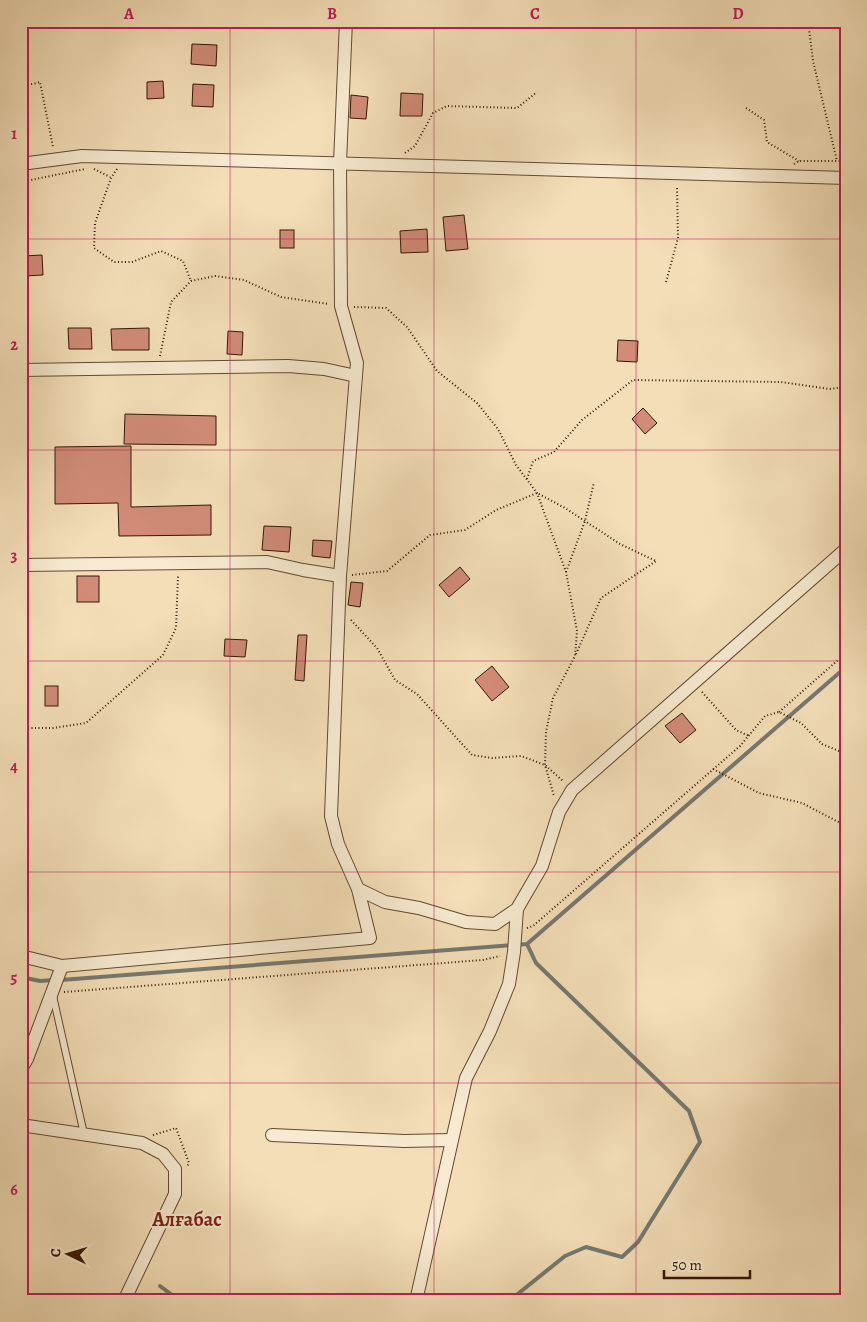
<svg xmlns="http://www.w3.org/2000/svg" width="867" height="1322" viewBox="0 0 867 1322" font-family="Alegreya,serif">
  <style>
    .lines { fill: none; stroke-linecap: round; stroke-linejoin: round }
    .stream { stroke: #757871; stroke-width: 4 }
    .building { fill: #d18b78; stroke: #341604 }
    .lane-casing { stroke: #644831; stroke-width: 8 }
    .street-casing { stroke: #644831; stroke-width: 14 }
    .path { stroke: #341604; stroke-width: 2; stroke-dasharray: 1 2.5; stroke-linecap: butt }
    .lane { stroke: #f7ead0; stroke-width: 6 }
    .street { stroke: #f7ead0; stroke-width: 12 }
    .grid { fill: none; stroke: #c2185b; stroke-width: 1; stroke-opacity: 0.55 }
    .labels { text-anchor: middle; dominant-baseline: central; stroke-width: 4; stroke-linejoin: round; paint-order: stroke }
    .quarter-label { font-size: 20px; font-weight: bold; fill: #7a1f14; stroke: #f7ead0 }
    .neatline { fill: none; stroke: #c2185b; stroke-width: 2 }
    .grid-label { font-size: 16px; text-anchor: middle; font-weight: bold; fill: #c2185b }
  </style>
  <rect width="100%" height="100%" fill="#f3deb7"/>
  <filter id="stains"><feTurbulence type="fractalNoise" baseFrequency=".004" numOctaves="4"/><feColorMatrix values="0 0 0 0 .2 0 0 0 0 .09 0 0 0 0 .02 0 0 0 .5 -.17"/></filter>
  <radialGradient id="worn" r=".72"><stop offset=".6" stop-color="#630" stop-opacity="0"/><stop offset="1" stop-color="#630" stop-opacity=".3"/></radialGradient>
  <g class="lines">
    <!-- stream -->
    <g class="stream">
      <path d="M21,977L40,981L54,980"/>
      <path d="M61,980L527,944L846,667"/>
      <path d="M160,1286L180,1301"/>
      <path d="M509,1301L565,1256L586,1247L622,1257L638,1242L700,1142L689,1111L536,963L527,944"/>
      <path d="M841,1301L846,1292"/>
    </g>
  </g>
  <!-- building -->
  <g class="building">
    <path d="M192,44L217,45L216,66L191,64Z"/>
    <path d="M163,81L164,98L147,99V82Z"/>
    <path d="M193,84L214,85L213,107L192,106Z"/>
    <path d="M401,93L423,94L422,116H400Z"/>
    <path d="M351,95L368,97L366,119L350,118Z"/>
    <path d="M464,215L468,249L446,251L443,217Z"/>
    <path d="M427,229L428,252L401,253L400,231Z"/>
    <rect x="280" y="230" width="14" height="18"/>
    <path d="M42,255L43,275L25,276L24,256Z"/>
    <path d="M68,328H91L92,349H69Z"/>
    <path d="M149,328V350H112L111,329Z"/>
    <path d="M228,331L243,332L242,355L227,354Z"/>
    <path d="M618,340L638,341L637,362L617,361Z"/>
    <path d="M643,408L657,423L645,434L632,419Z"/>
    <path d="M125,414L216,416V445L124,444Z"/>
    <path d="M131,446V507L211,505V535L119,536L118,503L55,504V447Z"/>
    <path d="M264,526L291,527L289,552L262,550Z"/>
    <path d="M313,540L332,541L330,558L312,556Z"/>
    <path d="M460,567L470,579L449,597L439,585Z"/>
    <rect x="77" y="576" width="22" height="26"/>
    <path d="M351,582L363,583L360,607L348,605Z"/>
    <path d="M298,635H307L304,681L295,680Z"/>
    <path d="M225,639L247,640L245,657L224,656Z"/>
    <path d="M492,666L509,687L492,701L475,680Z"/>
    <rect x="45" y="686" width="13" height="20"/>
    <path d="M682,713L696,730L680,743L665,726Z"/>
  </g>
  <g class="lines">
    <defs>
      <path id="lane" d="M53,996L84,1134"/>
      <g id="street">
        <path d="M21,164L82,156L846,178"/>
        <path d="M21,370L288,366L324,369L356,376"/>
        <path d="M21,565L267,562L303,570L340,576"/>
        <path d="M358,889L385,902L419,908L466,922L495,924L517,909L542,866L559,812L572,790L846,549"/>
        <path d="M21,956L62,966L370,938L358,889L338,844L331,816L340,576L357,363L341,306L340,163L346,21"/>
        <path d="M21,1069L27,1059L62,966"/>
        <path d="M21,1125L142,1143L163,1154L175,1169V1194L124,1301"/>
        <path d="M272,1135L404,1141L451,1140"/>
        <path d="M416,1301L466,1078L490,1031L509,984L514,952L517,909"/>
      </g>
    </defs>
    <!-- lane casing -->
    <use href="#lane" class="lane-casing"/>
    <!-- street casing -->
    <use href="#street" class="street-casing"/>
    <!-- path -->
    <g class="path">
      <path d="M808,21L813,61L837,161"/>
      <path d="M21,87L40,82L53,147"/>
      <path d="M746,108L764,120L767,142L799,161"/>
      <path d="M405,153L415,146L433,113L447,106L517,108L537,92"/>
      <path d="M794,164L799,161H846"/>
      <path d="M94,169L110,177"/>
      <path d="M117,169L111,178L95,223L94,248L114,262H132L161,251L183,261L191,281"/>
      <path d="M21,182L85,169"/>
      <path d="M666,282L678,238L677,186"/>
      <path d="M354,307L386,308L407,327L437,371L477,403L498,429L516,465L537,493L566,572L577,631L575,656L553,698L546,732L545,765L554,796"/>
      <path d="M160,356L171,302L191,281L215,276L244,280L281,297L329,304"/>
      <path d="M527,479L533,461L554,452L582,420L633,380L781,382L829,389L846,387"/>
      <path d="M566,572L585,521L594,482"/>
      <path d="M352,575L387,571L430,535L465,530L496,510L537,493L565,508L620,544L656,561"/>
      <path d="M351,620L377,648L395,680L417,694L472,755L492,758L521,756L545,765L563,781"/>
      <path d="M576,654L601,598L656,561"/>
      <path d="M702,692L736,730L749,736"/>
      <path d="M779,712L846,653"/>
      <path d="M21,728H53L86,723L163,655L176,628L178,576"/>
      <path d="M713,769L759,793L802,803L846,826"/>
      <path d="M527,928L533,926L740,746L765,716L779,712L801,723L822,744L846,754"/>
      <path d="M64,992L483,960L500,956"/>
      <path d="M153,1135L176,1128L189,1163L187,1167"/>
    </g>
    <!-- lane -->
    <use href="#lane" class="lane"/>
    <!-- street -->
    <use href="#street" class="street"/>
  </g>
  <!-- grid -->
  <path class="grid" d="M230,21V1301M434,21V1301M636,21V1301M21,239H846M21,450H846M21,661H846M21,872H846M21,1083H846"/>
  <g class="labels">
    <!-- quarter labels -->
    <g class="quarter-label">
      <text x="187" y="1219">Алғабас</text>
    </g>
  </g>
  <!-- margin -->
  <rect width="867" height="1322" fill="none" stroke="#f3deb7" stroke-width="55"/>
  <!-- north arrow -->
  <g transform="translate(68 1254) rotate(275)" stroke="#f7ead0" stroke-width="4" paint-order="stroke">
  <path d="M0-4L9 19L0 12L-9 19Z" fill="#341604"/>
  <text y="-8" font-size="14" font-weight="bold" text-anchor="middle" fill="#341604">С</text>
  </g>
  <!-- scale -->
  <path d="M664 1270v8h86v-8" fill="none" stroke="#341604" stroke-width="2.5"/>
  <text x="672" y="1270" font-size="15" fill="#341604" stroke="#f7ead0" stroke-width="4" paint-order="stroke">50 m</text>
  <rect x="28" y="28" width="812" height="1266" class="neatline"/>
  <g class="grid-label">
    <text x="129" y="19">A</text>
    <text x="332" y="19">B</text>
    <text x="535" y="19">C</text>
    <text x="738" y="19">D</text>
    <text x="14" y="139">1</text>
    <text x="14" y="350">2</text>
    <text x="14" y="561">3</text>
    <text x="14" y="772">4</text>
    <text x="14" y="983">5</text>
    <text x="14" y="1195">6</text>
  </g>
  <rect width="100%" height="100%" filter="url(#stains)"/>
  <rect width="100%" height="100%" fill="url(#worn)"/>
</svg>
